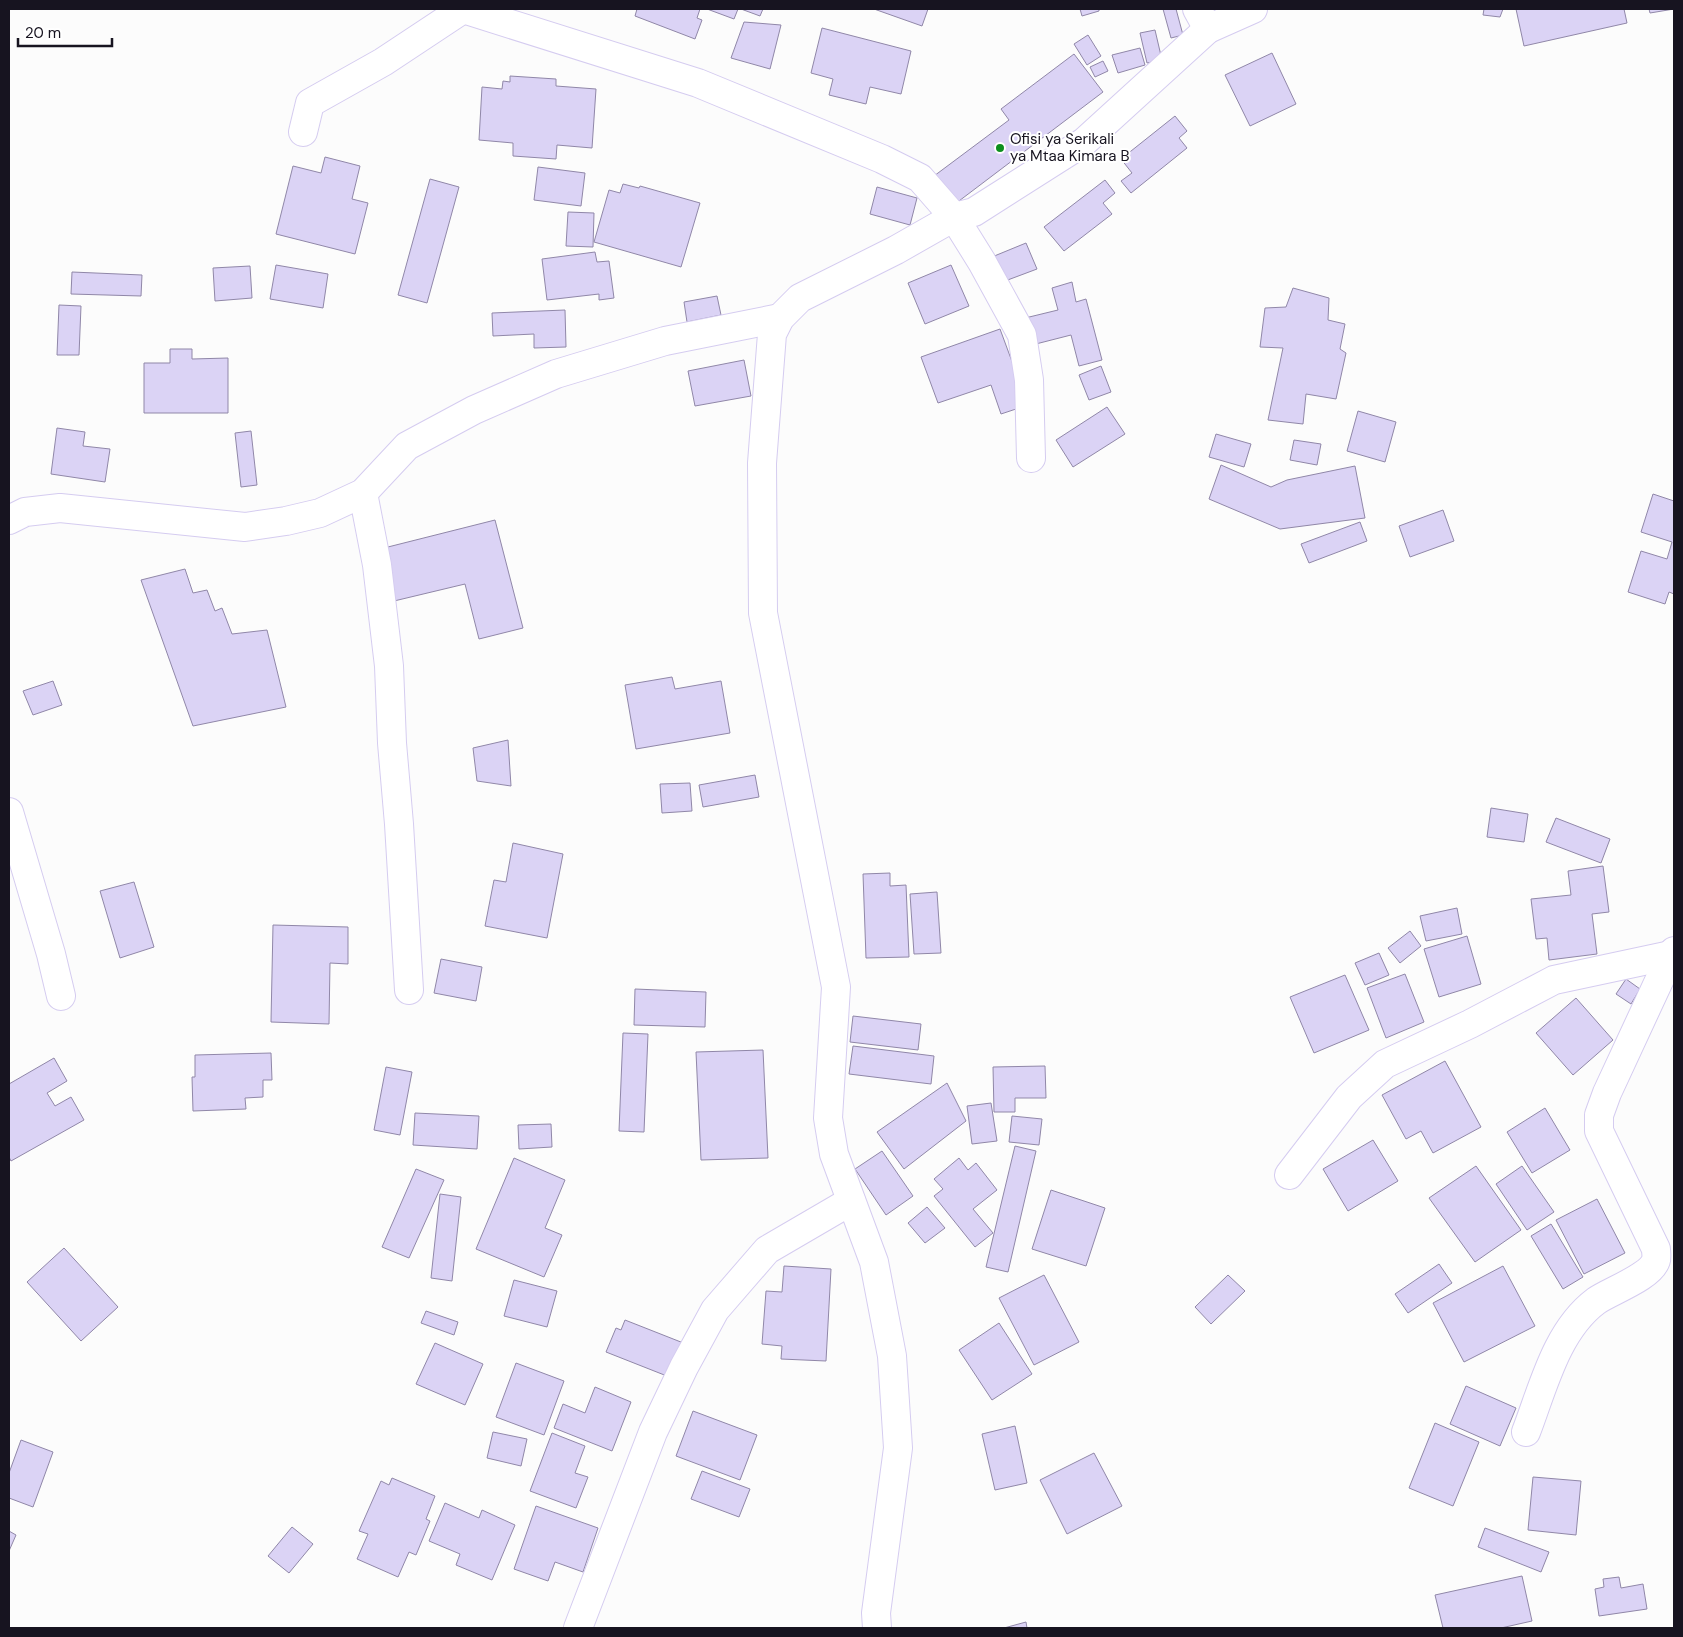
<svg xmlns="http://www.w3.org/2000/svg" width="1683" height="1637" viewBox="0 0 1683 1637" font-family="'DM Sans',sans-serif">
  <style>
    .building { fill: #dbd3f5; stroke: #9087a8 }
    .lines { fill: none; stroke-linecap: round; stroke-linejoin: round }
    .street-casing { stroke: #d5ccf0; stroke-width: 30 }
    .street { stroke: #fff; stroke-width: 28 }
    .poi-dot { fill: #0c8f1e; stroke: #fff; stroke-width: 2 }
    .labels { text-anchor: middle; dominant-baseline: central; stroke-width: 4; stroke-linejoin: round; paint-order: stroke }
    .poi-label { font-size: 15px; fill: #171420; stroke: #fff; text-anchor: start }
  </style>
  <rect width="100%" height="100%" fill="#fcfcfc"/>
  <!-- building -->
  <g class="building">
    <path d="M637,9H700L697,18L702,20L695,39L635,16Z"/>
    <path d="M707,9H738L734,19Z"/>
    <path d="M741,9H763L760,16Z"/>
    <path d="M874,9H928L922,26Z"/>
    <path d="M1080,9H1099V11L1082,16Z"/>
    <path d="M1163,9H1176L1183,35L1171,38Z"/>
    <path d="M1484,9H1503L1500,17L1483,15Z"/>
    <path d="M1516,9H1624L1627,23L1524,46Z"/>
    <path d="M1649,9H1674L1650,13Z"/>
    <path d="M744,22L781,25L770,69L731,58Z"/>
    <path d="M822,28L911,51L901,94L870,87L866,104L829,95L833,79L811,73Z"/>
    <path d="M1155,30L1162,60L1147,63L1140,33Z"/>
    <path d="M1088,35L1101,56L1087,65L1074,44Z"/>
    <path d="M1140,48L1145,65L1118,73L1112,55Z"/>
    <path d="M1272,53L1296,104L1250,126L1225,75Z"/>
    <path d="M1074,54L1103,92L955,204L934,176L1009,120L1001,109Z"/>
    <path d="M1103,61L1108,71L1095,77L1090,67Z"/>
    <path d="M510,76L556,79V86L596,89L592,148L557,145L556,159L513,156V143L479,140L482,87L502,89L503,81L510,82Z"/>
    <path d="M1175,116L1187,131L1179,138L1187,148L1131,193L1121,181L1132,173L1121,159Z"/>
    <path d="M325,157L360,166L352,199L368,203L355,254L276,234L293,166L321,173Z"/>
    <path d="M538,167L585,173L581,206L534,200Z"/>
    <path d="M430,179L459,187L427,303L398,295Z"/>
    <path d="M1105,180L1115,193L1103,203L1112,214L1064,251L1044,227Z"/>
    <path d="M623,184L639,188L640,186L700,203L681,267L594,242L609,190L620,193Z"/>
    <path d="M877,187L917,198L910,225L870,214Z"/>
    <path d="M568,212L594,213L593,247L566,246Z"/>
    <path d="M1026,243L1037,269L997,284L987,259Z"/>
    <path d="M595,252L597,262L609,261L614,298L599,300V294L547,300L542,259Z"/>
    <path d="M276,265L328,274L323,308L270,299Z"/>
    <path d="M951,265L969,306L925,324L908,283Z"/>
    <path d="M250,266L252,298L215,301L213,268Z"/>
    <path d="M72,272L142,275L141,296L71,294Z"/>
    <path d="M1072,282L1076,302L1086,299L1102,360L1079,366L1071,335L1028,346L1021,319L1058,310L1052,288Z"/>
    <path d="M1293,288L1329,298L1328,320L1345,324L1340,349L1346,353L1336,399L1306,394L1303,424L1268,420L1283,348L1260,347L1265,308L1286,307Z"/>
    <path d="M717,296L721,315L687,322L684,302Z"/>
    <path d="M59,305L81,306L79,355H57Z"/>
    <path d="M565,310L566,347L534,348V334L493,336L492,313Z"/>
    <path d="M1000,329L1028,405L1001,414L991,385L938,403L921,357Z"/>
    <path d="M170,349H192V359L228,358V413H144V363H170Z"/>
    <path d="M744,360L751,396L695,406L688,371Z"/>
    <path d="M1101,366L1111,392L1089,400L1079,375Z"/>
    <path d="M1107,407L1125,434L1073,467L1056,440Z"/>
    <path d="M1358,411L1396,422L1385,462L1347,451Z"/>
    <path d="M57,428L85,432L83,446L110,449L105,482L51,474Z"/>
    <path d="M251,431L257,485L241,487L235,433Z"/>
    <path d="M1216,434L1251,444L1244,467L1209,457Z"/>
    <path d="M1294,440L1321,444L1317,465L1290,460Z"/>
    <path d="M1221,465L1271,487L1287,480L1355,466L1365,518L1280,529L1209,499Z"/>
    <path d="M1653,494L1674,501V594L1669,592L1665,604L1628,592L1641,551L1667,559L1672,542L1641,532Z"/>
    <path d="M1443,510L1454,541L1410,557L1399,526Z"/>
    <path d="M495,520L523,628L479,639L465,584L394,601L380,549Z"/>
    <path d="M1360,522L1367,541L1309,563L1301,544Z"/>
    <path d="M185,569L193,593L207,590L215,611L222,608L232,634L267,630L286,707L193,726L141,580Z"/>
    <path d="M672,677L675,689L721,681L730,733L636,749L625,685Z"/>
    <path d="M53,681L62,705L33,715L23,691Z"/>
    <path d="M508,740L511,786L477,781L473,748Z"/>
    <path d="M755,775L759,797L703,807L699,785Z"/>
    <path d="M690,783L692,811L662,813L660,784Z"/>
    <path d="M1491,808L1528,814L1524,842L1487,837Z"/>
    <path d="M1556,818L1610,839L1601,863L1546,842Z"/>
    <path d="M513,843L563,854L547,938L485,926L494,880L506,882Z"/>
    <path d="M1603,866L1609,912L1592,914L1597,954L1549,960L1547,938L1536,939L1531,899L1571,895L1568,871Z"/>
    <path d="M890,873V886L906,885L909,957L866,958L863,874Z"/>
    <path d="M134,882L154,947L120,958L100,891Z"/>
    <path d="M937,892L941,953L914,954L910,894Z"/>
    <path d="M1457,908L1462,934L1426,941L1420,916Z"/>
    <path d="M273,925L348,927V964L330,963L329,1024L271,1022Z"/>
    <path d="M1410,931L1421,946L1400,963L1388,948Z"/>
    <path d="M1467,936L1481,984L1439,997L1424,949Z"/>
    <path d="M1379,953L1389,975L1365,985L1355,963Z"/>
    <path d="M441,959L482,967L476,1001L434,993Z"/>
    <path d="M1405,974L1424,1022L1386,1038L1367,988Z"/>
    <path d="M1345,975L1369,1030L1314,1053L1290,997Z"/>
    <path d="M1626,979L1640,989L1631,1004L1616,994Z"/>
    <path d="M635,989L706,992L705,1027L634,1025Z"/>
    <path d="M1576,998L1613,1040L1573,1075L1536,1033Z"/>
    <path d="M853,1016L921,1024L918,1050L850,1042Z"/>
    <path d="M623,1033L648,1034L644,1132L619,1131Z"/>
    <path d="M853,1046L934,1056L931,1084L849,1074Z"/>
    <path d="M763,1050L768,1158L701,1160L696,1052Z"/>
    <path d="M271,1053L272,1080H263V1097L245,1098L246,1109L193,1111L192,1077H195V1055Z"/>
    <path d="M54,1058L67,1081L47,1093L55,1106L71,1097L84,1120L11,1161L9,1157V1084Z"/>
    <path d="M1445,1061L1481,1127L1433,1153L1421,1131L1406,1139L1382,1095Z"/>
    <path d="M1045,1066L1046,1098H1015V1112H994L993,1067Z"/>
    <path d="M386,1067L412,1072L400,1135L374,1130Z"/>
    <path d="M947,1083L966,1121L904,1169L877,1132Z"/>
    <path d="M991,1103L997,1141L972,1144L967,1106Z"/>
    <path d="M1545,1108L1570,1150L1532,1173L1507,1132Z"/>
    <path d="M415,1113L479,1116L477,1149L413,1145Z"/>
    <path d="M1012,1116L1042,1119L1039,1145L1009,1142Z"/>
    <path d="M551,1124L552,1147L519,1149L518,1125Z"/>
    <path d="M1373,1140L1398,1181L1348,1211L1323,1169Z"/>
    <path d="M1015,1146L1036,1151L1008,1272L986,1267Z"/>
    <path d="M882,1151L913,1196L886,1215L855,1169Z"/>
    <path d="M514,1158L565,1180L545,1228L562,1235L544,1277L476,1249Z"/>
    <path d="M959,1158L968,1170L976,1163L997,1190L973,1209L993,1233L975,1247L934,1196L943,1189L934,1179Z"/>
    <path d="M1476,1166L1521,1230L1475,1262L1429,1198Z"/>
    <path d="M1522,1166L1554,1212L1527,1230L1496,1184Z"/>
    <path d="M416,1169L444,1180L409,1258L382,1247Z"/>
    <path d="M1051,1190L1105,1208L1086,1266L1032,1249Z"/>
    <path d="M440,1194L461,1197L452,1281L431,1278Z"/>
    <path d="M1597,1199L1625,1253L1584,1274L1556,1220Z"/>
    <path d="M927,1207L945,1228L925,1243L908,1223Z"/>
    <path d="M1551,1224L1583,1277L1563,1289L1531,1236Z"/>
    <path d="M64,1248L118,1307L81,1341L27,1282Z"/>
    <path d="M1439,1264L1452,1283L1408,1313L1395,1294Z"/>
    <path d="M784,1266L831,1269L826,1361L781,1359L782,1346L762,1344L766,1291L782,1292Z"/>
    <path d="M1503,1266L1535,1326L1464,1362L1433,1303Z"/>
    <path d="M1044,1275L1079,1342L1034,1365L999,1298Z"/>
    <path d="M1228,1275L1245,1291L1211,1324L1195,1307Z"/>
    <path d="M514,1280L557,1291L547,1327L504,1316Z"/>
    <path d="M426,1311L458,1322L454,1335L421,1323Z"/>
    <path d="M625,1320L691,1346L677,1380L606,1352L616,1328L621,1330Z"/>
    <path d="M999,1323L1032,1374L992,1400L959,1350Z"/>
    <path d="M435,1343L483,1364L465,1405L416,1384Z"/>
    <path d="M516,1363L564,1381L544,1435L496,1417Z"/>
    <path d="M1466,1386L1516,1408L1500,1446L1450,1424Z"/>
    <path d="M595,1387L631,1402L612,1451L554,1428L563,1404L585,1413Z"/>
    <path d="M693,1411L757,1435L740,1480L676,1456Z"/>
    <path d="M1435,1423L1479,1442L1453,1506L1409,1488Z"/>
    <path d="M1015,1426L1027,1483L995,1490L982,1434Z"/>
    <path d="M493,1432L527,1439L521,1466L487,1458Z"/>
    <path d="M552,1433L585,1446L575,1473L588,1477L576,1508L530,1491Z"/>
    <path d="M21,1440L53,1452L33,1507L9,1498V1473Z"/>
    <path d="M1094,1453L1122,1506L1067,1534L1040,1480Z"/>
    <path d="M702,1471L750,1489L739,1517L691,1499Z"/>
    <path d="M1533,1477L1581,1481L1576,1535L1528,1530Z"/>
    <path d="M392,1478L435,1496L426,1519L430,1521L416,1555L409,1552L398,1577L357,1559L368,1534L359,1531L381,1481L389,1485Z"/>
    <path d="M445,1503L479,1518L482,1510L515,1525L492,1580L456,1565L460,1554L429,1541Z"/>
    <path d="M536,1506L598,1528L583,1572L555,1562L548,1581L514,1569Z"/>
    <path d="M292,1527L313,1544L289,1573L268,1556Z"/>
    <path d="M1485,1528L1549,1552L1541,1572L1478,1547Z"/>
    <path d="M9,1531L16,1535L9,1551Z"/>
    <path d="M1522,1576L1532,1621L1501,1628H1443L1435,1595Z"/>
    <path d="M1619,1577L1621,1588L1643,1584L1647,1609L1599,1616L1595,1589L1604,1587L1603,1579Z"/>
    <path d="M1026,1622L1027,1628H1004Z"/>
  </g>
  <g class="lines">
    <defs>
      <g id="street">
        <path d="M463,9L698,83L882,159L920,178L954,217L982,262L1022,335L1029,380L1031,458"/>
        <path d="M1197,9L1208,29"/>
        <path d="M303,132L310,103L383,62L463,9"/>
        <path d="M363,493L377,565L389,666L392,743L399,824L409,990"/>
        <path d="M9,520L25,512L60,508L245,527L286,521L320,513L363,493L407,446L474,410L556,374L665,341L780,318"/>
        <path d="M9,812L51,954L61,996"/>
        <path d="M1289,1175L1349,1097L1385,1064L1470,1024L1554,980L1671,955"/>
        <path d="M1526,1432C1543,1388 1556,1331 1596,1301C1610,1291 1651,1277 1656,1260C1657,1257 1656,1252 1656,1249L1599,1131V1115L1607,1093L1671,955L1674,951"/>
        <path d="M578,1628L653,1432L684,1367L715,1310L767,1250L851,1201"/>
        <path d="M877,1628L876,1613L898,1448L892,1356L874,1262L834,1154L828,1118L836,987L763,613L762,463L772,334L780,318L800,298L896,250L954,217L974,212L1084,142L1208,29L1253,9"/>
      </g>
    </defs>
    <!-- street casing -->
    <use href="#street" class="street-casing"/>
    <!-- street -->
    <use href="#street" class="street"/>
  </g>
  <!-- markers -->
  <circle class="poi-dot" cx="1000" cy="148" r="5"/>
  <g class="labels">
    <!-- poi labels -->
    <g class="poi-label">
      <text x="1010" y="139">Ofisi ya Serikali<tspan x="1010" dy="17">ya Mtaa Kimara B</tspan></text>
    </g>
  </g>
  <!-- border -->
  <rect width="1683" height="1637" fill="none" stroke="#171420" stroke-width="20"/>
  <!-- scale -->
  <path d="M18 38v8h94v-8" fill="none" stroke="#171420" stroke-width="2.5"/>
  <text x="25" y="38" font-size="15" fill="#171420" stroke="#ffffff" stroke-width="4" paint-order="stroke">20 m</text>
</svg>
